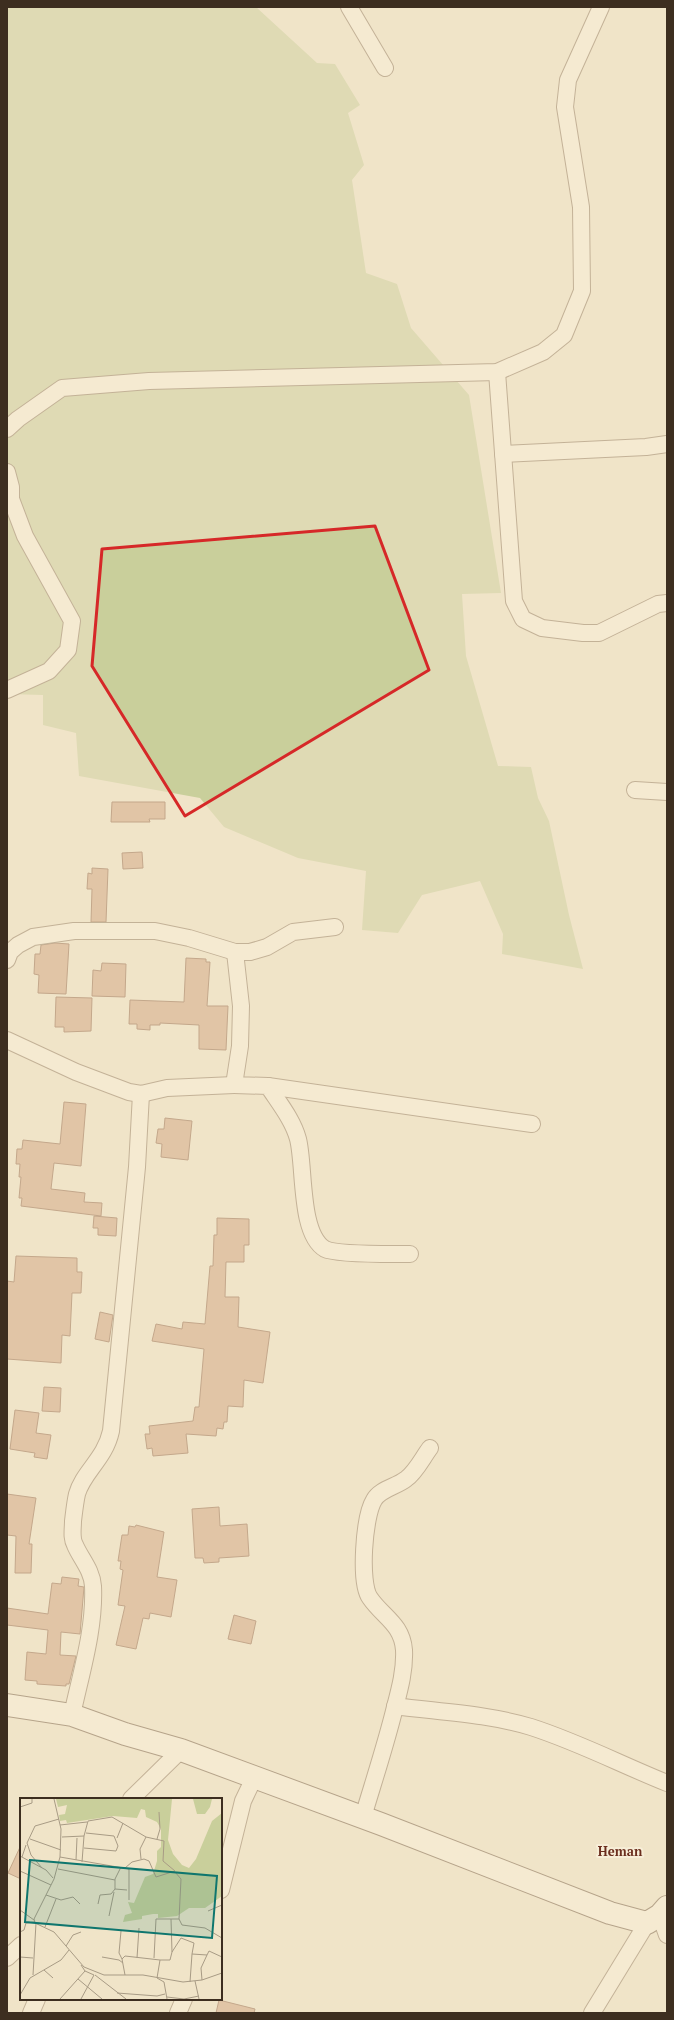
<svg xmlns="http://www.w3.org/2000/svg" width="674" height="2020" viewBox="0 0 674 2020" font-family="'PT Serif',serif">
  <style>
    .green { fill: #c9cf9b }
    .building { fill: #cf9f7d; stroke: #8d5f41 }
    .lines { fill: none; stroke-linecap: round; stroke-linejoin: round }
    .street-casing { stroke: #8d765c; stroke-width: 18 }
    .secondary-casing { stroke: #6f573f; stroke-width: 24 }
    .street { stroke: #faf1dc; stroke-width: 16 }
    .secondary { stroke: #faf1dc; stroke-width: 22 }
    .marked { fill: none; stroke: #d62828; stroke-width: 3; stroke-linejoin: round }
    .labels { text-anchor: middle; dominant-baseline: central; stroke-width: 4; stroke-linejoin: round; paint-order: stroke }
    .quarter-label { font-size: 13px; font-weight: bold; fill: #6b2e1e; stroke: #f7eed8 }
    .inset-road { fill: none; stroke: #a89b85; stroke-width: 1 }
    .view { fill: #0f766e; fill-opacity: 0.15; stroke: #0f766e; stroke-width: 2 }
    .inset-edge { fill: none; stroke: #3d2e20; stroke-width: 2 }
  </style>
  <rect width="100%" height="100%" fill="#f0e4c8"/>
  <!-- green -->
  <path class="green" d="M7,7H256L317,63L335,64L360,105L348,113L364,165L352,180L366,273L397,284L411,328L469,395L501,593L462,594L466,656L498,766L531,767L538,798L549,821L569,915L583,969L502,954L503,934L480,881L422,895L398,933L362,930L366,871L298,858L224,827L200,798L79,776L76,733L43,725V695L7,694Z"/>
  <!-- building -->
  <g class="building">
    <path d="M112,802H165V819H149L150,822H111Z"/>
    <path d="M142,852L143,868L123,869L122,853Z"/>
    <path d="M92,868L108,869L106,922H91L92,889H87L88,873L92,874Z"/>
    <path d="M55,943L69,944L66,994L38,993L39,975L34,974L35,954H40L41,945Z"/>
    <path d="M186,958L206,959V962H210L207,1006H228L226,1050L199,1049V1025L160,1023V1025H150V1030L137,1029V1024H129L130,1000L184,1002Z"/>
    <path d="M102,963L126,964L125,997L92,996L93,970L101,971Z"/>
    <path d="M56,997L92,998L91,1031L64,1032V1027H55Z"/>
    <path d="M64,1102L86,1104L81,1166L54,1163L51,1189L85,1193L84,1202L102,1203L101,1216L21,1206L22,1198H19L21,1177H19L20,1164H16L17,1149H22L23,1140L60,1144Z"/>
    <path d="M165,1118L192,1121L188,1160L161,1157L162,1144L156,1143L158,1129H164Z"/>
    <path d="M94,1216L117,1218L116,1236L98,1235V1228H93Z"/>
    <path d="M217,1218L249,1219V1245H244V1262H226L225,1297H239L238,1327L270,1332L263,1383L244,1380L243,1407L228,1406L227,1422H224L223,1429L217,1428L216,1436L186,1434L188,1453L153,1456L152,1448L147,1449L145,1434H150L149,1426L193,1421L195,1407H199L204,1349L152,1341L156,1324L182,1329L183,1322L205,1324L210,1266H213L214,1235H217Z"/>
    <path d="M16,1256L77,1258V1272H82L81,1293H72L70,1336L62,1335L61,1363L7,1359V1281L14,1282Z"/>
    <path d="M100,1312L113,1315L109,1342L95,1339Z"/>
    <path d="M44,1387L61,1388L60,1412L42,1411Z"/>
    <path d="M15,1410L39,1413L36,1433L51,1435L47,1459L34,1457L35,1453L10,1449Z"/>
    <path d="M7,1494L36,1498L29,1544H32L31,1573H15L16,1536L7,1535Z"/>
    <path d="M219,1507L220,1526L247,1524L249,1556L219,1558V1562L204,1563L203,1558H195L192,1509Z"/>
    <path d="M136,1525L164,1532L157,1577L177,1580L171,1617L150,1613L149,1619L143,1618L136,1649L116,1645L125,1606L118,1605L123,1570L120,1569L121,1561H118L122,1535H128L129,1526L135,1527Z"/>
    <path d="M62,1577L79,1579L78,1586L84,1587L80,1634L61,1632L60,1655L76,1656L69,1684H66V1686L37,1684V1681L25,1680L27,1652L46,1654L48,1630L7,1625V1608L48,1614L52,1583L61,1584Z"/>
    <path d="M234,1615L256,1621L251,1644L228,1639Z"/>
    <path d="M21,1845V1879L8,1873Z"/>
    <path d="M219,2000L255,2009L254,2013H216Z"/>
  </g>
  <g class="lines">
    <defs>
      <g id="street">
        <path d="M349,7L385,68"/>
        <path d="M497,372L514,601L523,619L542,628L583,633H599L658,604L667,603"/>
        <path d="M7,429L18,419L62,388L149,381L497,372L543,352L564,335L582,291L581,207L565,107L568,80L601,7"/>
        <path d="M503,454L646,447L667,444"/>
        <path d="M7,472L11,487V499L25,536L72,621L68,650L49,671L7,690"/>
        <path d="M635,790L667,792"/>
        <path d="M235,952L241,1006L240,1046L234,1085L268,1086C279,1103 293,1120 298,1139C305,1166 299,1234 325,1249C337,1255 394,1254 410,1254"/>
        <path d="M7,960L10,952L18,945L33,937L74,931H155L189,938L235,952H250L267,947L293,932L335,927"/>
        <path d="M7,1040L76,1072L129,1092L141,1094L167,1088L234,1085"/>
        <path d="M268,1086L532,1124"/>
        <path d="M395,1706C440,1712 488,1714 531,1727C578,1742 622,1765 667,1783"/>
        <path d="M72,1715C81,1673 95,1629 93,1586C92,1570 81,1559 75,1545C71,1538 73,1529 73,1521C74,1513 75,1503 77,1494C83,1472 105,1459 111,1431L137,1167L141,1094"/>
        <path d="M131,1799L181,1750"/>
        <path d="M363,1817C374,1780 386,1744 395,1707C400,1688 405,1669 404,1650C402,1624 383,1617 370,1598C359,1583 364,1516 374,1500C380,1489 396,1487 406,1479C416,1472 423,1457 430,1448"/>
        <path d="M221,1890L243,1801L254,1778"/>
        <path d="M660,1915L667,1935"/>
        <path d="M7,1958L21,1945"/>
        <path d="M31,2013L37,1999"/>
        <path d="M178,2013L184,1999"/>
        <path d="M592,2013L647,1923"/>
      </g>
      <path id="secondary" d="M7,1705L72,1715L125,1734L181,1750L381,1824L610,1913L647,1923L660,1915L667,1907"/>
    </defs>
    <!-- street casing -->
    <use href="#street" class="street-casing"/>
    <!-- secondary casing -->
    <use href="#secondary" class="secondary-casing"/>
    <!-- street -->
    <use href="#street" class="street"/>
    <!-- secondary -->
    <use href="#secondary" class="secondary"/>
  </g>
  <!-- marked area -->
  <path d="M0 0H674V2020H0ZM375,526L429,670L185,816L92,666L102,549Z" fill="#f0e4c8" fill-opacity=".55" fill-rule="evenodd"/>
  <path class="marked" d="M375,526L429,670L185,816L92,666L102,549Z"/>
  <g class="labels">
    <!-- quarter labels -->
    <g class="quarter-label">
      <text x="620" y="1851">Heman</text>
    </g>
  </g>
  <!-- overview -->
  <g transform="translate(20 1798)">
    <rect width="202" height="202" fill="#f0e4c8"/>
    <path d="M36,1H152L148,42L153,56L162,67L169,70L176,61L192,23L202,15V98L185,110H169L157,118L138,120V116H133L122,118V121L103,124L105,117L112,115L108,104L114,105L125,79L133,76L137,63V53L141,49V31L137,24L126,19L125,12L121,11L117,20L93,18L47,25L46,22L40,23L39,17L45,16L47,7L38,9ZM173,1H192L190,9L185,16H177Z" fill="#c9cf9b"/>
    <path class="inset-road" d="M34,1L41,31L40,59L34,81L14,121L15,125L34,134L64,169L84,177H123L163,184L182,182L202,175M0,9L12,5V1M40,27L67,24M42,39L64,38L68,23L92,19L126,39L144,43L143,63L155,73L136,79L129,63L124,61L112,64L105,70M97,40L103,25M10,41L41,52M137,41L140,31L139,14M64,50L96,53L98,48L94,38L66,35M0,58L26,72L33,80M2,59L6,47M40,59L109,71V102M121,61L120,51L126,39M56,62L57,40M62,64L64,38M22,70L11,57L7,45L15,28L39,21M38,71L95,82M0,73L31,87M155,74L161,81L159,121L162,127L185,130L202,140M95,91V81L101,69M26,97L41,102L53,99L60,106M78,106L80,97L91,96L95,91L107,92M0,112L14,122M188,113L202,107M89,118L94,94M25,129L36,101M101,133L99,155L102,161M0,134L4,132L6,125L15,124M46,148L53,137L61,134M152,154L161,140L174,145L172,156M0,159L13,160M82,159L99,162L103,165M117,160L119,130M134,160L136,121H159M140,162H150L152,154L151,121M24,172L33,180M13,177L16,125M75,177L106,201M105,177L102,161L105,158L140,162L137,180L144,184L147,201M58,181L82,201M182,182L181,170L187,157M175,183L179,201M170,184L172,156L187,157L189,153L202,159M97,195L137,198L145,196M0,197L10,180L41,162L49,152M147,199L164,201L179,198M40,201L65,173M61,201L74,177L65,173L61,167"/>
    <path class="view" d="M10,62L197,78L192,140L5,124Z"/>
    <rect width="202" height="202" class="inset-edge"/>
  </g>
  <!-- border -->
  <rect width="674" height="2020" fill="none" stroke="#3d2e20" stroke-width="16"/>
</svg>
